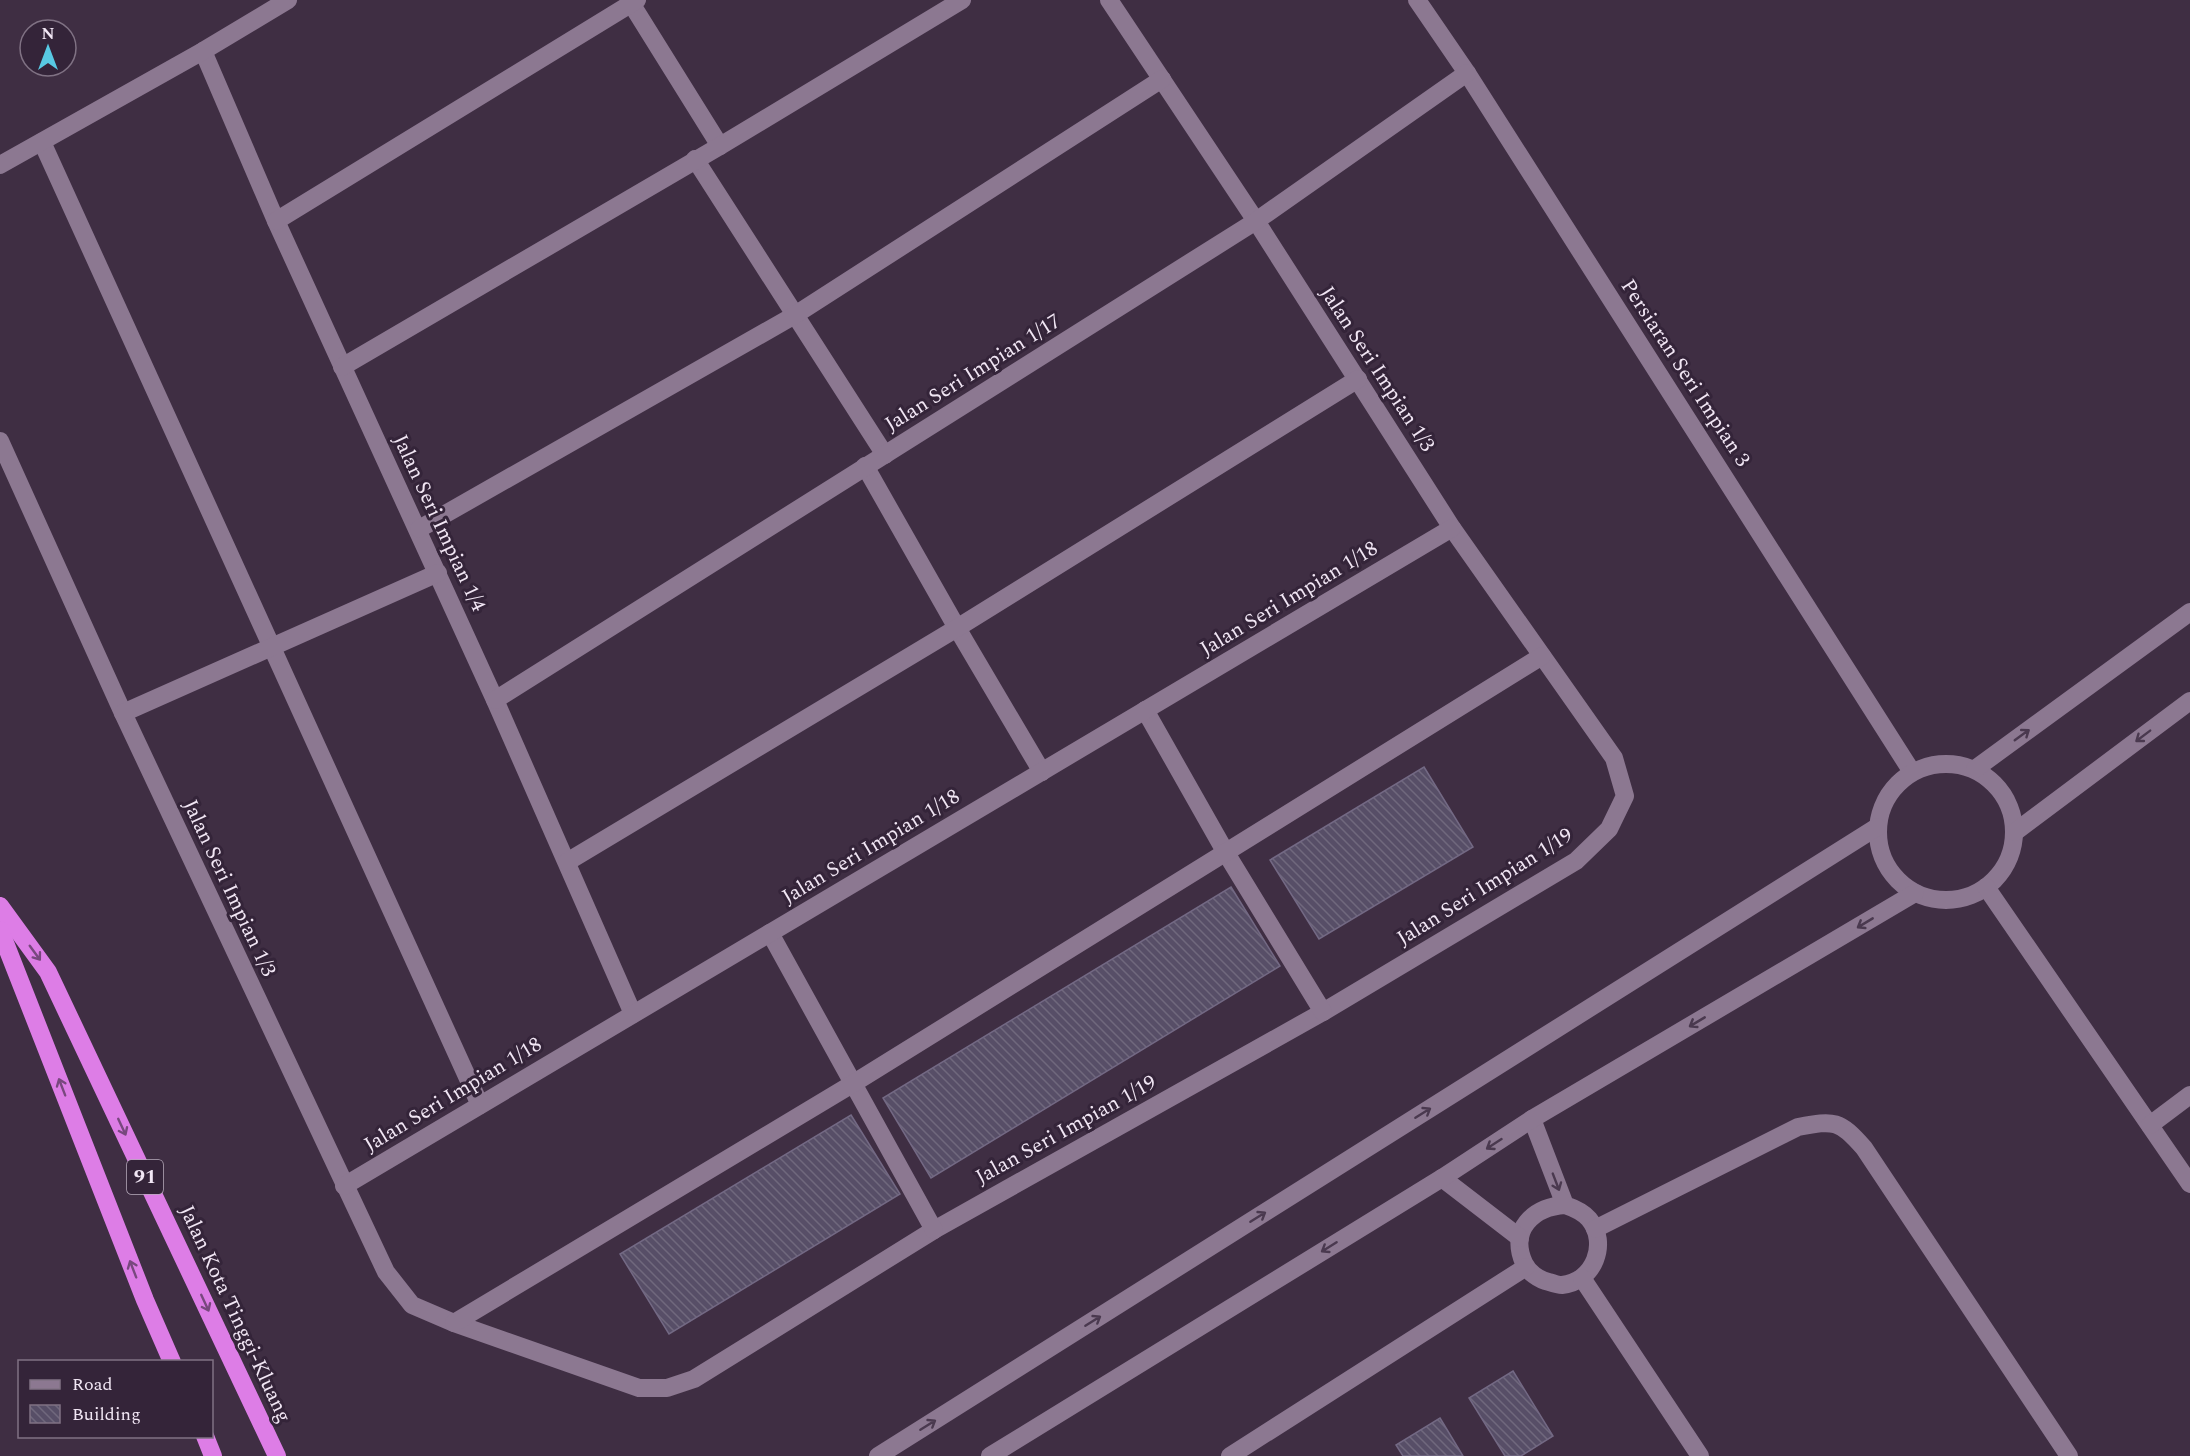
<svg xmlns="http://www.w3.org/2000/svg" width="2190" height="1456" viewBox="0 0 2190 1456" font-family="Spectral,serif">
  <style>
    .building { fill: url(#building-back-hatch); stroke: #736984; stroke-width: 1.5 }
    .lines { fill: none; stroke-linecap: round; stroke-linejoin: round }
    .minor { stroke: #8c7891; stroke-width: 18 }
    .highway { stroke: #dd7de6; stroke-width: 18 }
    .oneway { stroke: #4a394f }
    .oneway2 { stroke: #78487e }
    .labels { text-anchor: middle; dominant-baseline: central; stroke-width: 6; stroke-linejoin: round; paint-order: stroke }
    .shield { fill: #342439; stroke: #b8acbc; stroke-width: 1.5 }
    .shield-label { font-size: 20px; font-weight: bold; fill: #f1e6f4 }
    .street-label { font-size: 21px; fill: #f1e6f4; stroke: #342439 }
  </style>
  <defs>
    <pattern id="building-back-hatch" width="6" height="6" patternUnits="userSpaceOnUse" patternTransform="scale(1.5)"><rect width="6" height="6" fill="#574e67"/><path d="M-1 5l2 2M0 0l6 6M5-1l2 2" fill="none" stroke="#70687d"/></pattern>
  </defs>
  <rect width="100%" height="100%" fill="#3f2e43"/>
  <!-- building -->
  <g class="building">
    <path d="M1424,767L1473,847L1319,939L1270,860Z"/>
    <path d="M1231,887L1280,966L931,1178L883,1098Z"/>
    <path d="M851,1115L900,1194L669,1334L620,1254Z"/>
    <path d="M1513,1371L1553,1436L1521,1456H1505L1469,1398Z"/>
    <path d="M1440,1418L1463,1456H1403L1396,1445Z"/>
  </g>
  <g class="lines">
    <!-- minor -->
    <g class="minor">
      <path d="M629,0L720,146"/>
      <path d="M1417,0L1467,73L1912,772"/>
      <path d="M203,51L276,221L495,700L633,1014"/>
      <path d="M42,142L480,1105"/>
      <path d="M695,159L885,455"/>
      <path d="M0,165L203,51L288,0"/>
      <path d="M276,221L637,0"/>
      <path d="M342,367L720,146L962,0"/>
      <path d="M0,441L123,713L386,1272L412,1305L454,1323L639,1388H667L694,1379L934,1230L1323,1012L1576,861L1609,829L1625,796L1614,758L1452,528L1256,221L1109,0"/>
      <path d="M865,466L957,628L1042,772"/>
      <path d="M419,529L795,315L1162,79"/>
      <path d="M495,700L1256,221L1467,73"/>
      <path d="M1145,710L1226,853L1323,1012"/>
      <path d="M123,713L438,573"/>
      <circle cx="1946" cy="832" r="68"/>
      <path d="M1975,769L2190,612"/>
      <path d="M2015,832L2190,701"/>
      <path d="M567,862L957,628L1358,379"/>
      <path d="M1986,887L2190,1184"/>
      <path d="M770,933L934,1230"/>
      <path d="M1532,1119L1565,1205C1574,1208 1583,1212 1589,1219C1609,1243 1594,1282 1562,1285C1558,1285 1552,1283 1549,1282C1539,1280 1528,1272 1524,1263C1509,1230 1533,1207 1565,1205"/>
      <path d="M2150,1125L2190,1095"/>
      <path d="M1442,1178L1520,1238"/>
      <path d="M344,1186L1452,528"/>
      <path d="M1595,1229L1798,1127C1835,1120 1839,1120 1864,1148L2069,1456"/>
      <path d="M1582,1278L1700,1456"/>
      <path d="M454,1323L854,1083L1542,656"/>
      <path d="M878,1456L1877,827"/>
      <path d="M990,1456L1442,1178L1532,1119L1915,893"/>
      <path d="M1230,1456L1526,1267"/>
    </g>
    <!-- highway -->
    <g class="highway">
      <path d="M0,906L48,972L277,1456"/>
      <path d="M0,930L145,1300L172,1362"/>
      <path d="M205,1436L213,1456"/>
    </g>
  </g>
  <!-- one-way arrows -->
  <defs><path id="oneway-shaft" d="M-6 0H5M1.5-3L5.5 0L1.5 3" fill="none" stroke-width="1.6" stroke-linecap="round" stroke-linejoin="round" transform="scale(1.5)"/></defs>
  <g class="oneway">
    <use href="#oneway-shaft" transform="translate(2022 735) rotate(-36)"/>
    <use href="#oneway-shaft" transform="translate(2143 736) rotate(143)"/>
    <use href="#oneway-shaft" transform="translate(1865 923) rotate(149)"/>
    <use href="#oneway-shaft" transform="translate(1697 1022) rotate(149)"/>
    <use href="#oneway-shaft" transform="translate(1423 1113) rotate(-32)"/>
    <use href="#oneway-shaft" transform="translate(1494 1144) rotate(147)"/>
    <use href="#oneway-shaft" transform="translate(1556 1182) rotate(69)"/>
    <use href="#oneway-shaft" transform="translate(1258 1217) rotate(-32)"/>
    <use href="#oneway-shaft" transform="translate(1329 1247) rotate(148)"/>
    <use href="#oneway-shaft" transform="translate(1093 1321) rotate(-32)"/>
    <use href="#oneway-shaft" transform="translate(928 1425) rotate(-32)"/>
  </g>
  <g class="oneway2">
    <use href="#oneway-shaft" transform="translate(35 953) rotate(54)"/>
    <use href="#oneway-shaft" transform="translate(62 1087) rotate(-111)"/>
    <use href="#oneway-shaft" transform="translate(122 1127) rotate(65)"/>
    <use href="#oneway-shaft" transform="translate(133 1269) rotate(-111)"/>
    <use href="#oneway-shaft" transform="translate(205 1303) rotate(65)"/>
  </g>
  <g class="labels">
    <!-- shield labels -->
    <rect class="shield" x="127" y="1160" width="36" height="34" rx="4.5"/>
    <g class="shield-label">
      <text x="145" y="1177">91</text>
    </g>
    <!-- street labels -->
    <g class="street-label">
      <text transform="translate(1377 369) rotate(57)">Jalan Seri Impian 1/3</text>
      <text transform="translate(973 373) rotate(-32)">Jalan Seri Impian 1/17</text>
      <text transform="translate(1685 373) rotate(57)">Persiaran Seri Impian 3</text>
      <text transform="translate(439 523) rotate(65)">Jalan Seri Impian 1/4</text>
      <text transform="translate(1289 599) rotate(-31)">Jalan Seri Impian 1/18</text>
      <text transform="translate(871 847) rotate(-31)">Jalan Seri Impian 1/18</text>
      <text transform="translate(1485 887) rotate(-32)">Jalan Seri Impian 1/19</text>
      <text transform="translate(229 888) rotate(65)">Jalan Seri Impian 1/3</text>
      <text transform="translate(453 1095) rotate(-31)">Jalan Seri Impian 1/18</text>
      <text transform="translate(1066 1130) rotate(-29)">Jalan Seri Impian 1/19</text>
      <text transform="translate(235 1314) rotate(65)">Jalan Kota Tinggi-Kluang</text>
    </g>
  </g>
  <!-- legend -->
  <rect x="18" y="1360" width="195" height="78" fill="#342439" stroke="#807284" stroke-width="1.5"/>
  <rect x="30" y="1380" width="30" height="9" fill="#8c7891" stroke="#807284" stroke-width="1.5"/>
  <text x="72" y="1390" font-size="18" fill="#f1e6f4">Road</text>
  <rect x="30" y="1405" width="30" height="18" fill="url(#building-back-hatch)" stroke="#807284" stroke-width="1.5"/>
  <text x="72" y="1420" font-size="18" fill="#f1e6f4">Building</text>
  <!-- north arrow -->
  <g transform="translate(48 48)"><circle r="28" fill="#342439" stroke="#807284" stroke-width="1.5"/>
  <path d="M0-4.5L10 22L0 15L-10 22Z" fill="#58c9e3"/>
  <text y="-9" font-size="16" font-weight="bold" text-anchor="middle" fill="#f1e6f4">N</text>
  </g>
</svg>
